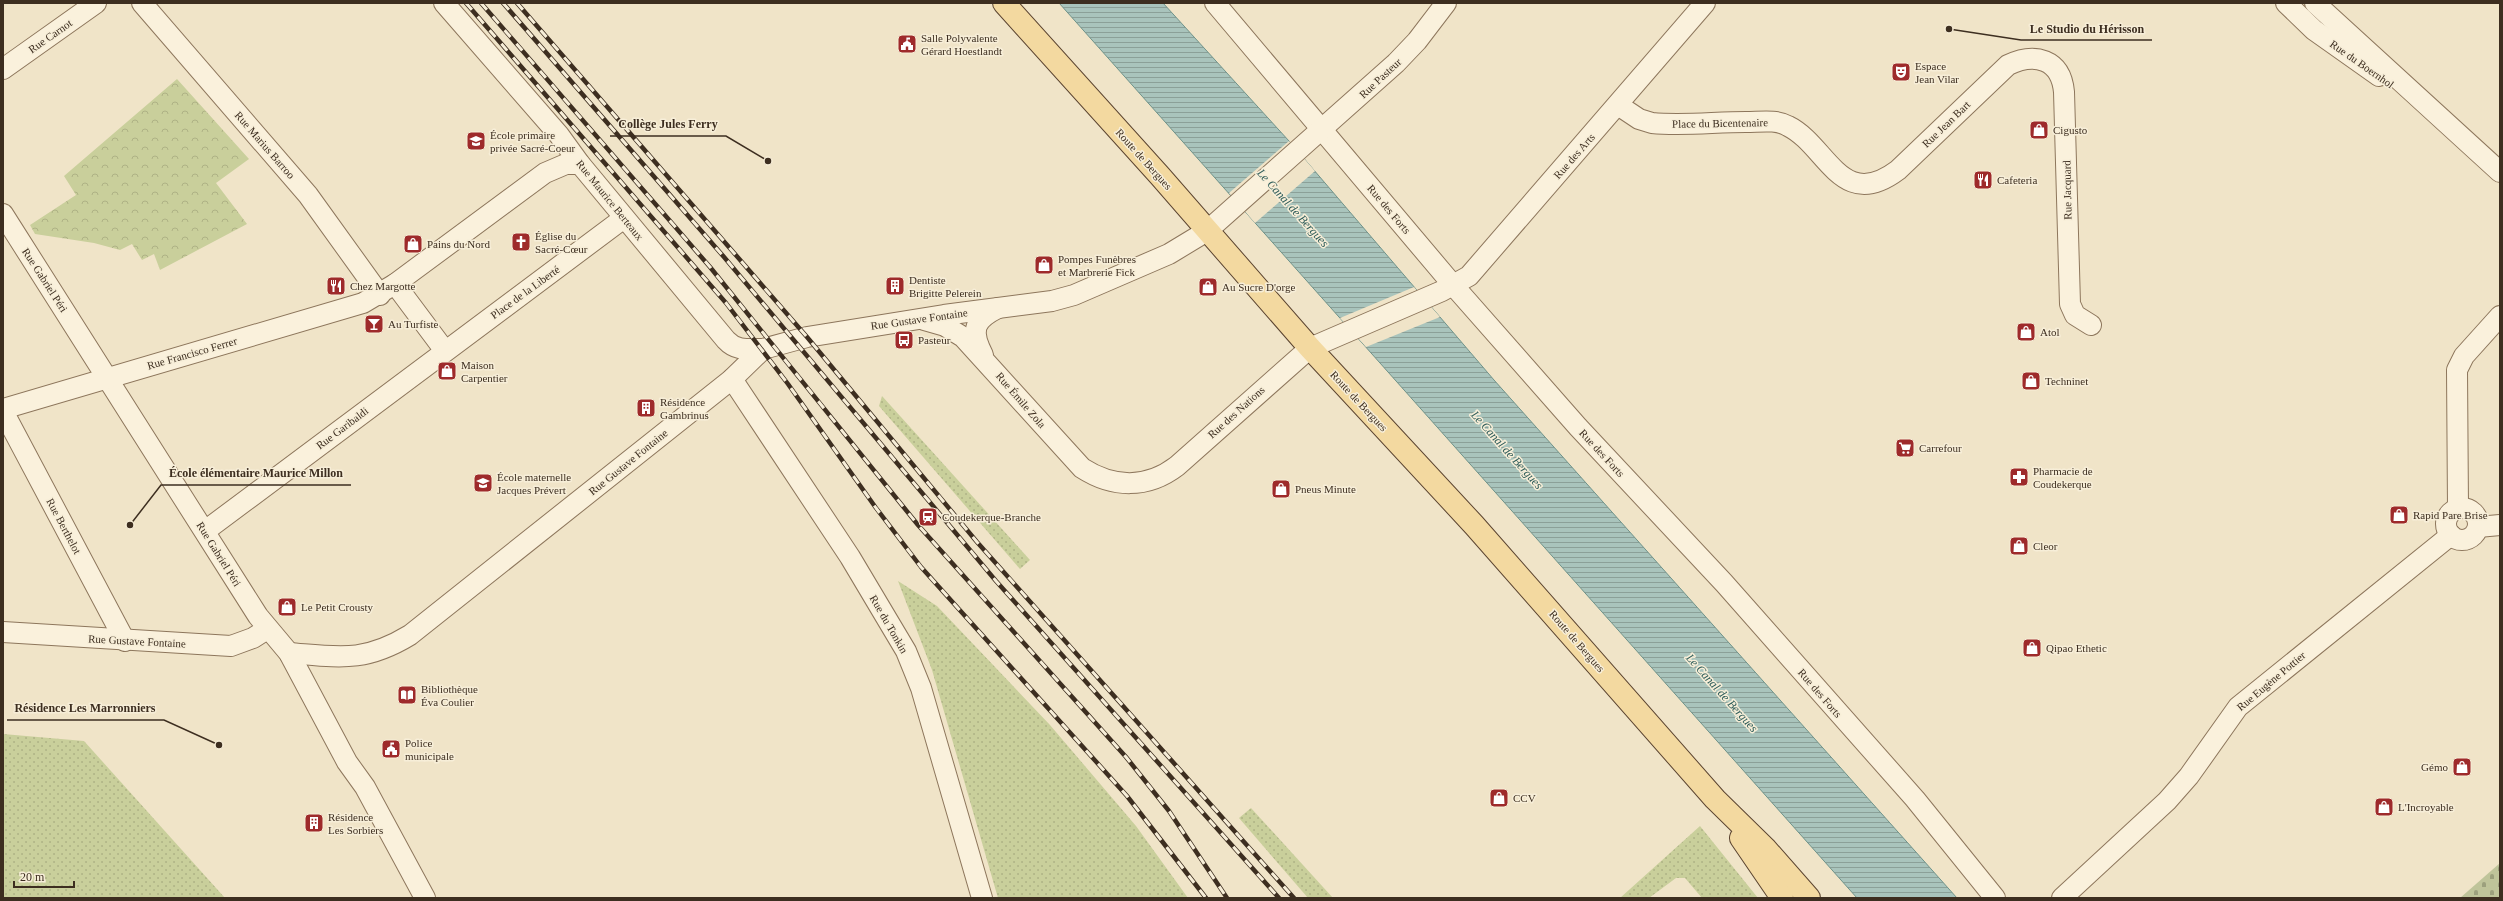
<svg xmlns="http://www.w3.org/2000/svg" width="2503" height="901" viewBox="0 0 2503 901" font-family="'Times New Roman',serif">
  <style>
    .grass { fill: url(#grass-dots) }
    .cemetery { fill: url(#cemetery-stones) }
    .park { fill: url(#park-crowns) }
    .water { fill: url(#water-rules); stroke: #6f938a }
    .pier { fill: #f0e4c8 }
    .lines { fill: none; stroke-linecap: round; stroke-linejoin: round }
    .minor-casing { stroke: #8d765c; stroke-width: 22 }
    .major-casing { stroke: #5b4430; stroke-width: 24 }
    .minor { stroke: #faf1dc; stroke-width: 20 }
    .major { stroke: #f3d9a0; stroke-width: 22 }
    .rail-casing { stroke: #3d2e20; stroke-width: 4.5 }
    .rail { stroke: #f7eed8; stroke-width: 3; stroke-dasharray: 9; stroke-linecap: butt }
    .labels { text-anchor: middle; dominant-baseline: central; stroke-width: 3; stroke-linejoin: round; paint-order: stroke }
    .street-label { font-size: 11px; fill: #3d2e20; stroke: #f7eed8 }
    .poi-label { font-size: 11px; fill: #3d2e20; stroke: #f7eed8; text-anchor: start }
    .water-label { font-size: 12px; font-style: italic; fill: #2f5d5a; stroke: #f7eed8 }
    .leader { fill: none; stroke: #3d2e20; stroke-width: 1.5 }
    .callout-dot { fill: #3d2e20; stroke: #f7eed8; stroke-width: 1.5 }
    .callout-label { font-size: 12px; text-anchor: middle; font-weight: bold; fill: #3d2e20; stroke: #f7eed8; stroke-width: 3; stroke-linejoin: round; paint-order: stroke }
  </style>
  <defs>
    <pattern id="grass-dots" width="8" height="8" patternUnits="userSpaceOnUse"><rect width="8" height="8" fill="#c9cf9b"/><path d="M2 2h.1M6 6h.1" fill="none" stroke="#aeb285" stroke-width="1.8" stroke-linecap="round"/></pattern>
    <pattern id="cemetery-stones" width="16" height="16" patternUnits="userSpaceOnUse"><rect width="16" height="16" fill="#bfc49a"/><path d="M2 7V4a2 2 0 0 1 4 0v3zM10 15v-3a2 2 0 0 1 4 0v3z" fill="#9ca07d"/></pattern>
    <pattern id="park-crowns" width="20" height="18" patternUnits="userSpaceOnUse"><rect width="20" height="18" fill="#c9cf9b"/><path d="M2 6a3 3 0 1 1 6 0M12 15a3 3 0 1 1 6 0" fill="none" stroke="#aeb285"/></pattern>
    <pattern id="water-rules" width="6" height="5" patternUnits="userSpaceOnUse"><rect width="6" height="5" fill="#a9c4bc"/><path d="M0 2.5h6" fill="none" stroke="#8ba098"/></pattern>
  </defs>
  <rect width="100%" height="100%" fill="#f0e4c8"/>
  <!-- grass -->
  <g class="grass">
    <path d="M882,396L1030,560L1020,569L879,406Z"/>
    <path d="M898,581L937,606L1050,725L1136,826L1188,898H998L932,670Z"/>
    <path d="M3,734L84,741L225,898H3Z"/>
    <path d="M1251,808L1333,898H1308L1239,818Z"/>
    <path d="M1700,826L1758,898H1702L1685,878H1676L1649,898H1620Z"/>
  </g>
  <!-- cemetery -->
  <path class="cemetery" d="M2500,863V898H2460Z"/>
  <!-- park -->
  <path class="park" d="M177,79L249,159L216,183L247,224L160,270L154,254L142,260L132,244L120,250L94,243L35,234L30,225L76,195L64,176Z"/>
  <!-- water -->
  <path class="water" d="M1059,3H1163L1289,141L1494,380L1957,898H1857Z"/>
  <!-- pier -->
  <g class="pier">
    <path d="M1289,141L1315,171L1255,223L1229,193Z"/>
    <path d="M1414,287L1440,317L1366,347L1340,318Z"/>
  </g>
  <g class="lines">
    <defs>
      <g id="minor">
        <path d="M142,3L308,195L380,295"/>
        <path d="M444,3L559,135L580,164L726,340C736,351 748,349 763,349"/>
        <path d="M1215,3L1453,285L1578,427L1724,583L1915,799L1995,898"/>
        <path d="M2286,3L2314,30L2379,76"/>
        <path d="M2315,3L2500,172"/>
        <path d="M3,69L96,3"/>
        <path d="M1618,105L1639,119L1652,123C1682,126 1715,122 1746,122C1760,122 1776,119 1788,126C1827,145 1841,213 1898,170L2008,65C2035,52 2061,59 2064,92L2070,304L2075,315L2091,325"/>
        <path d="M3,214L258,616L289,653L347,762L365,787L425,898"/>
        <path d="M395,284L445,351"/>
        <path d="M924,320L945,326L963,337L1082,468C1113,488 1147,489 1177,466L1310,348L1442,291L1469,276L1705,3"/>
        <path d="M983,355C970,330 974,320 998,308"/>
        <path d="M732,379L850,557L906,651L921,688L982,898"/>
        <path d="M3,409L363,303L395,284L545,173L566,164H580"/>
        <path d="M3,411L125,641"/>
        <path d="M2458,508L2457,370L2464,356L2500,316"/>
        <circle cx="2462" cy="524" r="16"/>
        <path d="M2478,527L2500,525"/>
        <path d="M205,531L624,218"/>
        <path d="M3,632L231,646L253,638L267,629"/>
        <path d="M289,653C339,657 364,663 410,635L732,379L763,349L807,337L944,315L1052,301L1074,295L1169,254L1207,231L1396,63L1417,41L1446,3"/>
        <path d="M2062,898L2167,801L2189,776L2238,707L2451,535"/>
      </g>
      <g id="major">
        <path d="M1004,3L1160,176L1310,348L1474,525L1715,799L1765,848L1809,898"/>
        <path d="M1741,838L1782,898"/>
      </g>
    </defs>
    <!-- minor casing -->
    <use href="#minor" class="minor-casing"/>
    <!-- major casing -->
    <use href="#major" class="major-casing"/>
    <!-- minor -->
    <use href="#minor" class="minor"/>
    <!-- major -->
    <use href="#major" class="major"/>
    <defs>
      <g id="rail">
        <path d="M466,3L726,303L788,384L876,508L921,567L1127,796L1206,898"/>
        <path d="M481,3L710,267L918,525L1126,757L1169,811L1227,898"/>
        <path d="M503,3L724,257L996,581L1279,898"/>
        <path d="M517,3L807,337L977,542L1294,898"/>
      </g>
    </defs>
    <!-- rail casing -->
    <use href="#rail" class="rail-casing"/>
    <!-- rail -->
    <use href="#rail" class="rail"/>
  </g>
  <!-- icons -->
  <defs>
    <symbol id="civic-square" viewBox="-11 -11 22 22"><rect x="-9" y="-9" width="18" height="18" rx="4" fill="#9e2a2b" stroke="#f7eed8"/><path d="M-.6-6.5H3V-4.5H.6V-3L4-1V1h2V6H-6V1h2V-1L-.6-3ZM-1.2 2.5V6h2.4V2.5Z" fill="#fff"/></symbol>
    <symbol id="theatre-square" viewBox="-11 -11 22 22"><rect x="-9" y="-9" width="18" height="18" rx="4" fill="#9e2a2b" stroke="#f7eed8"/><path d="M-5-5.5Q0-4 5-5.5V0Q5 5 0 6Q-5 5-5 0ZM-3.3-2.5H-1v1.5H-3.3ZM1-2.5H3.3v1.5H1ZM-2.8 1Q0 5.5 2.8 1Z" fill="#fff"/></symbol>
    <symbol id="shop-square" viewBox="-11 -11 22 22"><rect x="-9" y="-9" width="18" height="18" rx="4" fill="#9e2a2b" stroke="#f7eed8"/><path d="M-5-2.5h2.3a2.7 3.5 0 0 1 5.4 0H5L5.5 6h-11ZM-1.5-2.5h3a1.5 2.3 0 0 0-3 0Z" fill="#fff"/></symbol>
    <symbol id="school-square" viewBox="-11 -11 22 22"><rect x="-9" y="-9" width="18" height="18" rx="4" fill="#9e2a2b" stroke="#f7eed8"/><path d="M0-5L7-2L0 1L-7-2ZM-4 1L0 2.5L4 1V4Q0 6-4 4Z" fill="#fff"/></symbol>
    <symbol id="restaurant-square" viewBox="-11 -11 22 22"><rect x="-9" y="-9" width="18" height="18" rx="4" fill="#9e2a2b" stroke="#f7eed8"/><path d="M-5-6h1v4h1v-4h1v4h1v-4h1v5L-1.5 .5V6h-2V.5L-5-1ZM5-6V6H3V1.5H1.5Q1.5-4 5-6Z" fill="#fff"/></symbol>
    <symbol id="church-square" viewBox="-11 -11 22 22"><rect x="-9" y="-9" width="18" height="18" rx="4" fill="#9e2a2b" stroke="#f7eed8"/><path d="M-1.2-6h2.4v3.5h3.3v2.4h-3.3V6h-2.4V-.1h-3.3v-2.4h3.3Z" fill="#fff"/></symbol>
    <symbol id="building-square" viewBox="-11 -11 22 22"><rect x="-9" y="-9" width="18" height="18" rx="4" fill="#9e2a2b" stroke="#f7eed8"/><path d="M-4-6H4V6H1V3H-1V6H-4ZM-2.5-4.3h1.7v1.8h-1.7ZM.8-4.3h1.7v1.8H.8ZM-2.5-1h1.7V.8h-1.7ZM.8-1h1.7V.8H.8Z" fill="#fff"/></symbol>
    <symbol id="bar-square" viewBox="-11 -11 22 22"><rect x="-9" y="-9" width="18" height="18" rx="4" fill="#9e2a2b" stroke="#f7eed8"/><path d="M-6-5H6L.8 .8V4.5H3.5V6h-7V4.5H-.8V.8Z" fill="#fff"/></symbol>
    <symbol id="bus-square" viewBox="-11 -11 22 22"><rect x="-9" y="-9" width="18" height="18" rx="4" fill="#9e2a2b" stroke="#f7eed8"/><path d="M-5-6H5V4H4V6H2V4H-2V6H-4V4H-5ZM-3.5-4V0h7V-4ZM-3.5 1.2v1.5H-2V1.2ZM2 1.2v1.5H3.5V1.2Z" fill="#fff"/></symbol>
    <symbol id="supermarket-square" viewBox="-11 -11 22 22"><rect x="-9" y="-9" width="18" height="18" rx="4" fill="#9e2a2b" stroke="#f7eed8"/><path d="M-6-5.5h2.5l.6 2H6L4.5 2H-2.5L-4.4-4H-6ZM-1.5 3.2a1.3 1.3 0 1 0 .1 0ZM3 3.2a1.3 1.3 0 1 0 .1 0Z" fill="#fff"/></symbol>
    <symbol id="pharmacy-square" viewBox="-11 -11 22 22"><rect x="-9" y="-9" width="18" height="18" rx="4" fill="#9e2a2b" stroke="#f7eed8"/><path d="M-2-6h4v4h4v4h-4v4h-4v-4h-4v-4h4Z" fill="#fff"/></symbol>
    <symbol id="station-square" viewBox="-11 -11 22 22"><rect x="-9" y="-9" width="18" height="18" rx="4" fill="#9e2a2b" stroke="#f7eed8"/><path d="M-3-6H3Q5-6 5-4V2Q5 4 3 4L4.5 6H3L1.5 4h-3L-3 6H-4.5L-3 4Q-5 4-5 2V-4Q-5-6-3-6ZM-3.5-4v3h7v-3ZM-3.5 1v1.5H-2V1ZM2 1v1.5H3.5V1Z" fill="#fff"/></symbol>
    <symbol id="library-square" viewBox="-11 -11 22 22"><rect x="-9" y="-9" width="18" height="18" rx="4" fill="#9e2a2b" stroke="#f7eed8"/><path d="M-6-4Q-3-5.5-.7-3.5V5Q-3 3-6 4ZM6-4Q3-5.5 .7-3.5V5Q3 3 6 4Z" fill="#fff"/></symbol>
  </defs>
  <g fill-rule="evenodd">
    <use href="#civic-square" x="896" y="33" width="22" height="22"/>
    <use href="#theatre-square" x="1890" y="61" width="22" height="22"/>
    <use href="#shop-square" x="2028" y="119" width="22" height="22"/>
    <use href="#school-square" x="465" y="130" width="22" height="22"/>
    <use href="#restaurant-square" x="1972" y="169" width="22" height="22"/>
    <use href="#church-square" x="510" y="231" width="22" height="22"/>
    <use href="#shop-square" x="402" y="233" width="22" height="22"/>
    <use href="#shop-square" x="1033" y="254" width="22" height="22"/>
    <use href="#restaurant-square" x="325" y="275" width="22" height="22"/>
    <use href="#building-square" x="884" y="275" width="22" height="22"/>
    <use href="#shop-square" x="1197" y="276" width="22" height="22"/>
    <use href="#bar-square" x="363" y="313" width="22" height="22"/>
    <use href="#shop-square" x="2015" y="321" width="22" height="22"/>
    <use href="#bus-square" x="893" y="329" width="22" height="22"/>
    <use href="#shop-square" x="436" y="360" width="22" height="22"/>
    <use href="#shop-square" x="2020" y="370" width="22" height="22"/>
    <use href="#building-square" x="635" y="397" width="22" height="22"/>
    <use href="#supermarket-square" x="1894" y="437" width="22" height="22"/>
    <use href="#pharmacy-square" x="2008" y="466" width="22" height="22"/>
    <use href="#school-square" x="472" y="472" width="22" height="22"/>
    <use href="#shop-square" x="1270" y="478" width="22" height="22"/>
    <use href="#shop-square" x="2388" y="504" width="22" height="22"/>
    <use href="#station-square" x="917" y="506" width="22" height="22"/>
    <use href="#shop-square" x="2008" y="535" width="22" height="22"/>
    <use href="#shop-square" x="276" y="596" width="22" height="22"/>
    <use href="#shop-square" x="2021" y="637" width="22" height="22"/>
    <use href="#library-square" x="396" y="684" width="22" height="22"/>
    <use href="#civic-square" x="380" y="738" width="22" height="22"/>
    <use href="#shop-square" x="2451" y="756" width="22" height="22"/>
    <use href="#shop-square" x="1488" y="787" width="22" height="22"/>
    <use href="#shop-square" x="2373" y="796" width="22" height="22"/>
    <use href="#building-square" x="303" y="812" width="22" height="22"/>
  </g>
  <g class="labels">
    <!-- street labels -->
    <g class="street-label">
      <text transform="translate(50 36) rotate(-35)">Rue Carnot</text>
      <text transform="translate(2362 64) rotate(35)">Rue du Boernhol</text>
      <text transform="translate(1380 78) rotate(-43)">Rue Pasteur</text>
      <text transform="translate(1720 123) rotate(-1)">Place du Bicentenaire</text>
      <text transform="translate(1946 124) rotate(-44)">Rue Jean Bart</text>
      <text transform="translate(265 145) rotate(49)">Rue Marius Barroo</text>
      <text transform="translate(1574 156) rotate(-49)">Rue des Arts</text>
      <text transform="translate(1144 159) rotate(48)">Route de Bergues</text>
      <text transform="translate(2067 190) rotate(-91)">Rue Jacquard</text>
      <text transform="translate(610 200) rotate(51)">Rue Maurice Berteaux</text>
      <text transform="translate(1389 209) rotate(50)">Rue des Forts</text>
      <text transform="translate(45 280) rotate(57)">Rue Gabriel Péri</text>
      <text transform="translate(525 292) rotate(-36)">Place de la Liberté</text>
      <text transform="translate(919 319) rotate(-8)">Rue Gustave Fontaine</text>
      <text transform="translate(192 353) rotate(-16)">Rue Francisco Ferrer</text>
      <text transform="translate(1021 400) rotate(49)">Rue Émile Zola</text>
      <text transform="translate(1359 401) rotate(47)">Route de Bergues</text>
      <text transform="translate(1236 412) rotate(-42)">Rue des Nations</text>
      <text transform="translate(342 428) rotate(-37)">Rue Garibaldi</text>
      <text transform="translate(1602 453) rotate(47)">Rue des Forts</text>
      <text transform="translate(628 462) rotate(-39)">Rue Gustave Fontaine</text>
      <text transform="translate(64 526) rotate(62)">Rue Berthelot</text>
      <text transform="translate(219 554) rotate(58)">Rue Gabriel Péri</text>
      <text transform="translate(889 624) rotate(60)">Rue du Tonkin</text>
      <text transform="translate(137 641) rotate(3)">Rue Gustave Fontaine</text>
      <text transform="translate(1577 641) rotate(49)">Route de Bergues</text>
      <text transform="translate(2271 681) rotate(-40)">Rue Eugène Pottier</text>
      <text transform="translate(1820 693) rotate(49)">Rue des Forts</text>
    </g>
    <!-- poi labels -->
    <g class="poi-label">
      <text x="921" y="38">Salle Polyvalente<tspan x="921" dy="13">Gérard Hoestlandt</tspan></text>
      <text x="1915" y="66">Espace<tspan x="1915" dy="13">Jean Vilar</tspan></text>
      <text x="2053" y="130">Cigusto</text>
      <text x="490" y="135">École primaire<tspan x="490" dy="13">privée Sacré-Coeur</tspan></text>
      <text x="1997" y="180">Cafeteria</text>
      <text x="535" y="236">Église du<tspan x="535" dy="13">Sacré-Cœur</tspan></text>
      <text x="427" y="244">Pains du Nord</text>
      <text x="1058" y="259">Pompes Funèbres<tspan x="1058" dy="13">et Marbrerie Fick</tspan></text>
      <text x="909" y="280">Dentiste<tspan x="909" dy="13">Brigitte Pelerein</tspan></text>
      <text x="350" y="286">Chez Margotte</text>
      <text x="1222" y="287">Au Sucre D'orge</text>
      <text x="388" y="324">Au Turfiste</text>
      <text x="2040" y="332">Atol</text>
      <text x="918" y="340">Pasteur</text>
      <text x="461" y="365">Maison<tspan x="461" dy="13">Carpentier</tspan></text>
      <text x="2045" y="381">Techninet</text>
      <text x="660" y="402">Résidence<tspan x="660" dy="13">Gambrinus</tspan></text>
      <text x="1919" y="448">Carrefour</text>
      <text x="2033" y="471">Pharmacie de<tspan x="2033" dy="13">Coudekerque</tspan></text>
      <text x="497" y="477">École maternelle<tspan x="497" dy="13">Jacques Prévert</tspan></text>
      <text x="1295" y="489">Pneus Minute</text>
      <text x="2413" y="515">Rapid Pare Brise</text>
      <text x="942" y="517">Coudekerque-Branche</text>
      <text x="2033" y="546">Cleor</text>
      <text x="301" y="607">Le Petit Crousty</text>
      <text x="2046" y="648">Qipao Ethetic</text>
      <text x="421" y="689">Bibliothèque<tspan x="421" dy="13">Éva Coulier</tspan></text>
      <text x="405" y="743">Police<tspan x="405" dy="13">municipale</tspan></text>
      <text x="2448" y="767" text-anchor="end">Gémo</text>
      <text x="1513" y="798">CCV</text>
      <text x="2398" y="807">L'Incroyable</text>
      <text x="328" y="817">Résidence<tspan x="328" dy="13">Les Sorbiers</tspan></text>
    </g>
    <!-- water labels -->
    <g class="water-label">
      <text transform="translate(1293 208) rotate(48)">Le Canal de Bergues</text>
      <text transform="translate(1507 450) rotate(48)">Le Canal de Bergues</text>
      <text transform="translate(1722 693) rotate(48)">Le Canal de Bergues</text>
    </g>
  </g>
  <!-- callouts -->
  <path class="leader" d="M1949 29L2021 40H2152M768 161L726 136H610M130 525L161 485H351M219 745L164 720H7"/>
  <g class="callout-dot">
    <circle cx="1949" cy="29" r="4"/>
    <circle cx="768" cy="161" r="4"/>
    <circle cx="130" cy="525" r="4"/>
    <circle cx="219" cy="745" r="4"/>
  </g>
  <g class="callout-label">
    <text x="2087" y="33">Le Studio du Hérisson</text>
    <text x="668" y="128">Collège Jules Ferry</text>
    <text x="256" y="477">École élémentaire Maurice Millon</text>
    <text x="85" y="712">Résidence Les Marronniers</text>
  </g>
  <!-- border -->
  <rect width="2503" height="901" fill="none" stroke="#3d2e20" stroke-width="8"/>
  <!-- scale -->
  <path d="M14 881v6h60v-6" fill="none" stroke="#3d2e20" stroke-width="2"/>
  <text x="20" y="881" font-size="12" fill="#3d2e20" stroke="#f7eed8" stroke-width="3" paint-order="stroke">20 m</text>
</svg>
